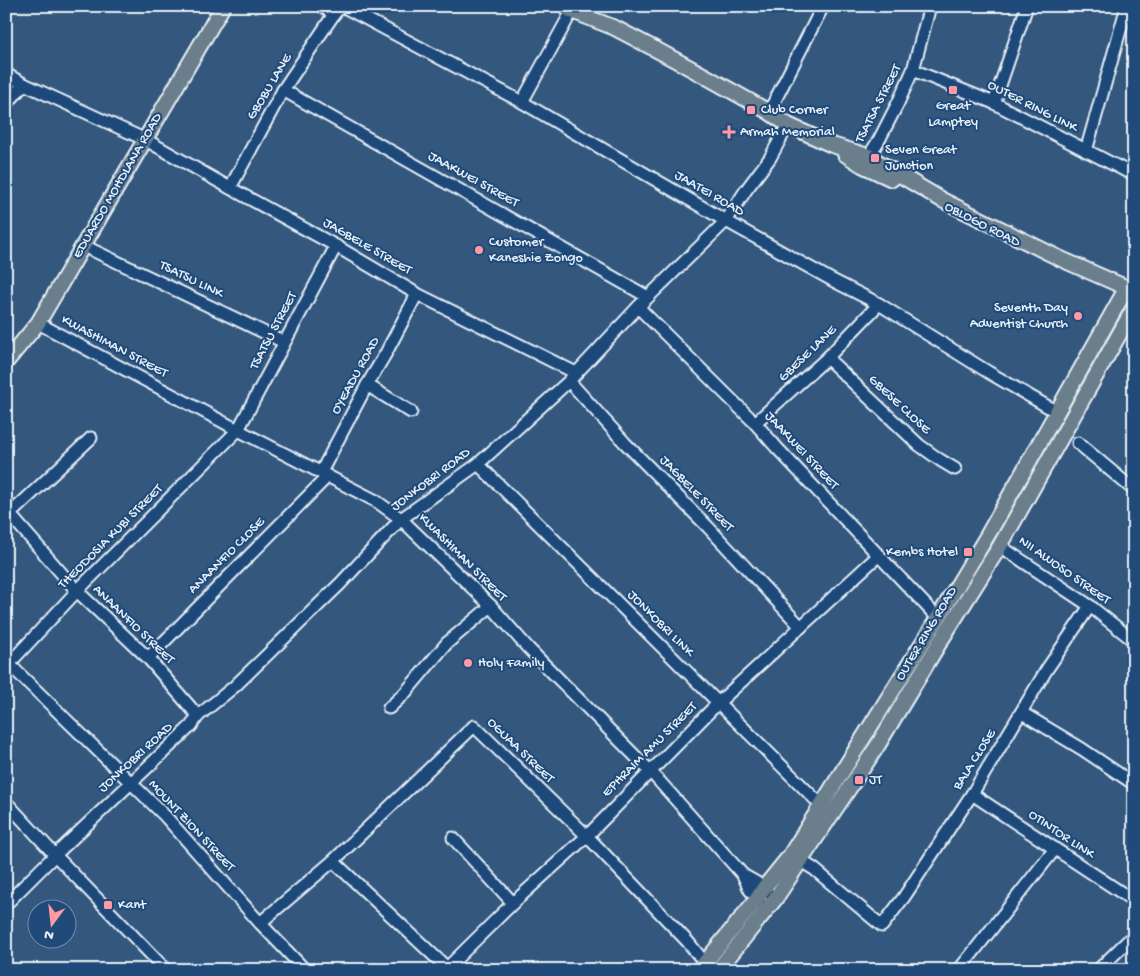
<svg xmlns="http://www.w3.org/2000/svg" width="1140" height="976" viewBox="0 0 1140 976" font-family="'Gochi Hand',sans-serif">
  <style>
    .lines { fill: none; stroke-linecap: round; stroke-linejoin: round }
    .minor-casing { stroke: #e8f1f8; stroke-width: 15 }
    .major-casing { stroke: #e8f1f8; stroke-width: 18 }
    .minor { stroke: #1f4a7a; stroke-width: 11 }
    .major { stroke: #6b7e8b; stroke-width: 14 }
    .poi-dot { fill: #ff9aa2; stroke: #1f4a7a; stroke-width: 2 }
    .labels { text-anchor: middle; dominant-baseline: central; stroke-width: 4; stroke-linejoin: round; paint-order: stroke }
    .street-label { font-size: 14px; fill: #e8f1f8; stroke: #1f4a7a }
    .poi-label { font-size: 14px; fill: #e8f1f8; stroke: #1f4a7a; text-anchor: start }
  </style>
  <rect width="100%" height="100%" fill="#33577d"/>
  <filter id="ink" filterUnits="userSpaceOnUse"><feTurbulence type="fractalNoise" baseFrequency=".02" numOctaves="2"/><feDisplacementMap in="SourceGraphic" scale="10" xChannelSelector="R" yChannelSelector="G"/><feConvolveMatrix kernelMatrix="1 2 1 2 8 2 1 2 1" color-interpolation-filters="sRGB"/></filter>
  <g filter="url(#ink)">
    <g class="lines">
      <defs>
        <g id="minor">
          <path d="M322,6L334,14"/>
          <path d="M342,6L522,102L726,221L832,280L879,304L988,372L1057,412"/>
          <path d="M913,70L994,103L1134,175"/>
          <path d="M6,74L24,84L146,140L230,188L336,246L417,294L576,373"/>
          <path d="M283,90L648,297"/>
          <path d="M522,102L572,11"/>
          <path d="M994,103L1027,6"/>
          <path d="M6,105L24,84"/>
          <path d="M769,112L823,6"/>
          <path d="M1086,151L1127,6"/>
          <path d="M865,162L879,140L898,103L913,70L930,6"/>
          <path d="M230,188L283,90L334,14L341,6"/>
          <path d="M84,246L284,342"/>
          <path d="M638,307L755,423L777,448L938,618"/>
          <path d="M38,323L238,430L376,501L401,519L491,606L528,648L651,772L743,875L750,890L762,904"/>
          <path d="M827,358L919,445L940,460L955,469"/>
          <path d="M569,381L625,443L708,527L801,627"/>
          <path d="M367,385L411,412"/>
          <path d="M755,423L827,358L879,304"/>
          <path d="M1078,443L1134,490"/>
          <path d="M478,464L821,805"/>
          <path d="M321,472L367,385L386,353L417,294"/>
          <path d="M6,510L77,591L148,658L198,716"/>
          <path d="M10,514L91,438"/>
          <path d="M1000,546L1090,606L1134,641"/>
          <path d="M148,658L328,476"/>
          <path d="M9,664L165,816L260,923L305,970"/>
          <path d="M6,667L77,591L238,430L336,246"/>
          <path d="M389,708L405,693L447,643L491,606"/>
          <path d="M1022,713L1082,749L1134,784"/>
          <path d="M972,794L1134,901"/>
          <path d="M6,802L55,855L166,970"/>
          <path d="M453,838L513,903"/>
          <path d="M333,861L447,968"/>
          <path d="M801,861L814,869L882,926L904,897L972,794L1047,669L1090,606"/>
          <path d="M743,875L757,883L775,899"/>
          <path d="M6,904L55,855L191,726L198,716L235,686L340,584L401,519L478,464L569,381L638,307L726,221L746,190L770,158L788,125"/>
          <path d="M260,923L333,861L474,726L587,836L688,942L700,957L707,962"/>
          <path d="M445,970L513,903L587,836L718,703L879,555"/>
          <path d="M959,970L1055,849"/>
          <path d="M1098,970L1134,935"/>
        </g>
        <g id="major">
          <path d="M565,6L572,11L615,28L655,49L705,76L769,112L788,125L832,145L868,156L942,200L1061,259L1134,291"/>
          <path d="M845,154L862,165L892,179"/>
          <path d="M6,362L38,323L223,6"/>
          <path d="M699,970L757,899L763,889L789,857L938,618L990,531L1113,312L1122,296L1129,289"/>
          <path d="M718,970L775,899L876,748L938,645L1000,546L1134,308"/>
        </g>
      </defs>
      <!-- minor casing -->
      <use href="#minor" class="minor-casing"/>
      <!-- major casing -->
      <use href="#major" class="major-casing"/>
      <!-- minor -->
      <use href="#minor" class="minor"/>
      <!-- major -->
      <use href="#major" class="major"/>
    </g>
  </g>
  <!-- markers -->
  <g class="poi-dot">
    <rect x="948" y="85" width="10" height="10" rx="2.5"/>
    <rect x="746" y="105" width="10" height="10" rx="2.5"/>
    <path d="M726.5 124.5h5v5h5v5h-5v5h-5v-5h-5v-5h5z"/>
    <rect x="870" y="153" width="10" height="10" rx="2.5"/>
    <circle cx="479" cy="250" r="5"/>
    <circle cx="1078" cy="316" r="5"/>
    <rect x="963" y="547" width="10" height="10" rx="2.5"/>
    <circle cx="468" cy="663" r="5"/>
    <rect x="854" y="775" width="10" height="10" rx="2.5"/>
    <rect x="103" y="900" width="10" height="10" rx="2.5"/>
  </g>
  <g class="labels">
    <!-- street labels -->
    <g class="street-label">
      <text transform="translate(270 87) rotate(-59)">GBOBU LANE</text>
      <text transform="translate(879 104) rotate(-63)">TSATSA STREET</text>
      <text transform="translate(1032 107) rotate(27)">OUTER RING LINK</text>
      <text transform="translate(473 180) rotate(29)">JAAKWEI STREET</text>
      <text transform="translate(118 186) rotate(-60)">EDUARDO MOHDLANA ROAD</text>
      <text transform="translate(709 194) rotate(30)">JAATEI ROAD</text>
      <text transform="translate(982 225) rotate(27)">OBLOGO ROAD</text>
      <text transform="translate(367 247) rotate(30)">JAGBELE STREET</text>
      <text transform="translate(191 280) rotate(26)">TSATSU LINK</text>
      <text transform="translate(274 331) rotate(-62)">TSATSU STREET</text>
      <text transform="translate(114 347) rotate(28)">KWASHIMAN STREET</text>
      <text transform="translate(808 354) rotate(-44)">GBESE LANE</text>
      <text transform="translate(356 376) rotate(-61)">OYEADU ROAD</text>
      <text transform="translate(899 405) rotate(43)">GBESE CLOSE</text>
      <text transform="translate(801 451) rotate(47)">JAAKWEI STREET</text>
      <text transform="translate(431 480) rotate(-37)">JONKOBRI ROAD</text>
      <text transform="translate(696 494) rotate(46)">JAGBELE STREET</text>
      <text transform="translate(111 537) rotate(-45)">THEODOSIA KUBI STREET</text>
      <text transform="translate(227 556) rotate(-45)">ANAANFIO CLOSE</text>
      <text transform="translate(462 558) rotate(45)">KWASHIMAN STREET</text>
      <text transform="translate(1064 571) rotate(35)">NII AWOSO STREET</text>
      <text transform="translate(660 624) rotate(45)">JONKOBRI LINK</text>
      <text transform="translate(133 625) rotate(44)">ANAANFIO STREET</text>
      <text transform="translate(927 634) rotate(-59)">OUTER RING ROAD</text>
      <text transform="translate(650 750) rotate(-45)">EPHRAIM AMU STREET</text>
      <text transform="translate(520 751) rotate(44)">OGUAA STREET</text>
      <text transform="translate(136 758) rotate(-43)">JONKOBRI ROAD</text>
      <text transform="translate(975 760) rotate(-58)">BALA CLOSE</text>
      <text transform="translate(191 826) rotate(47)">MOUNT ZION STREET</text>
      <text transform="translate(1061 835) rotate(34)">OTINTOR LINK</text>
    </g>
    <!-- poi labels -->
    <g class="poi-label">
      <text x="953" y="106" text-anchor="middle">Great<tspan x="953" dy="16">Lamptey</tspan></text>
      <text x="761" y="110">Club Corner</text>
      <text x="740" y="132">Armah Memorial</text>
      <text x="885" y="150">Seven Great<tspan x="885" dy="16">Junction</tspan></text>
      <text x="489" y="242">Customer<tspan x="489" dy="16">Kaneshie Zongo</tspan></text>
      <text x="1068" y="308" text-anchor="end">Seventh Day<tspan x="1068" dy="16">Adventist Church</tspan></text>
      <text x="958" y="552" text-anchor="end">Kembs Hotel</text>
      <text x="478" y="663">Holy Family</text>
      <text x="869" y="780">JT</text>
      <text x="118" y="905">Kant</text>
    </g>
  </g>
  <!-- margin -->
  <rect width="1140" height="976" fill="none" stroke="#1f4a7a" stroke-width="25"/>
  <rect x="12" y="12" width="1115" height="951" fill="none" stroke="#e8f1f8" stroke-width="2" filter="url(#ink)"/>
  <!-- north arrow -->
  <g transform="translate(52 924) rotate(195)"><circle r="24" fill="#1f4a7a" stroke="#6f8dac"/>
  <path d="M0-4L9 19L0 12L-9 19Z" fill="#ff9aa2"/>
  <text y="-8" font-size="14" font-weight="bold" text-anchor="middle" fill="#e8f1f8">N</text>
  </g>
</svg>
